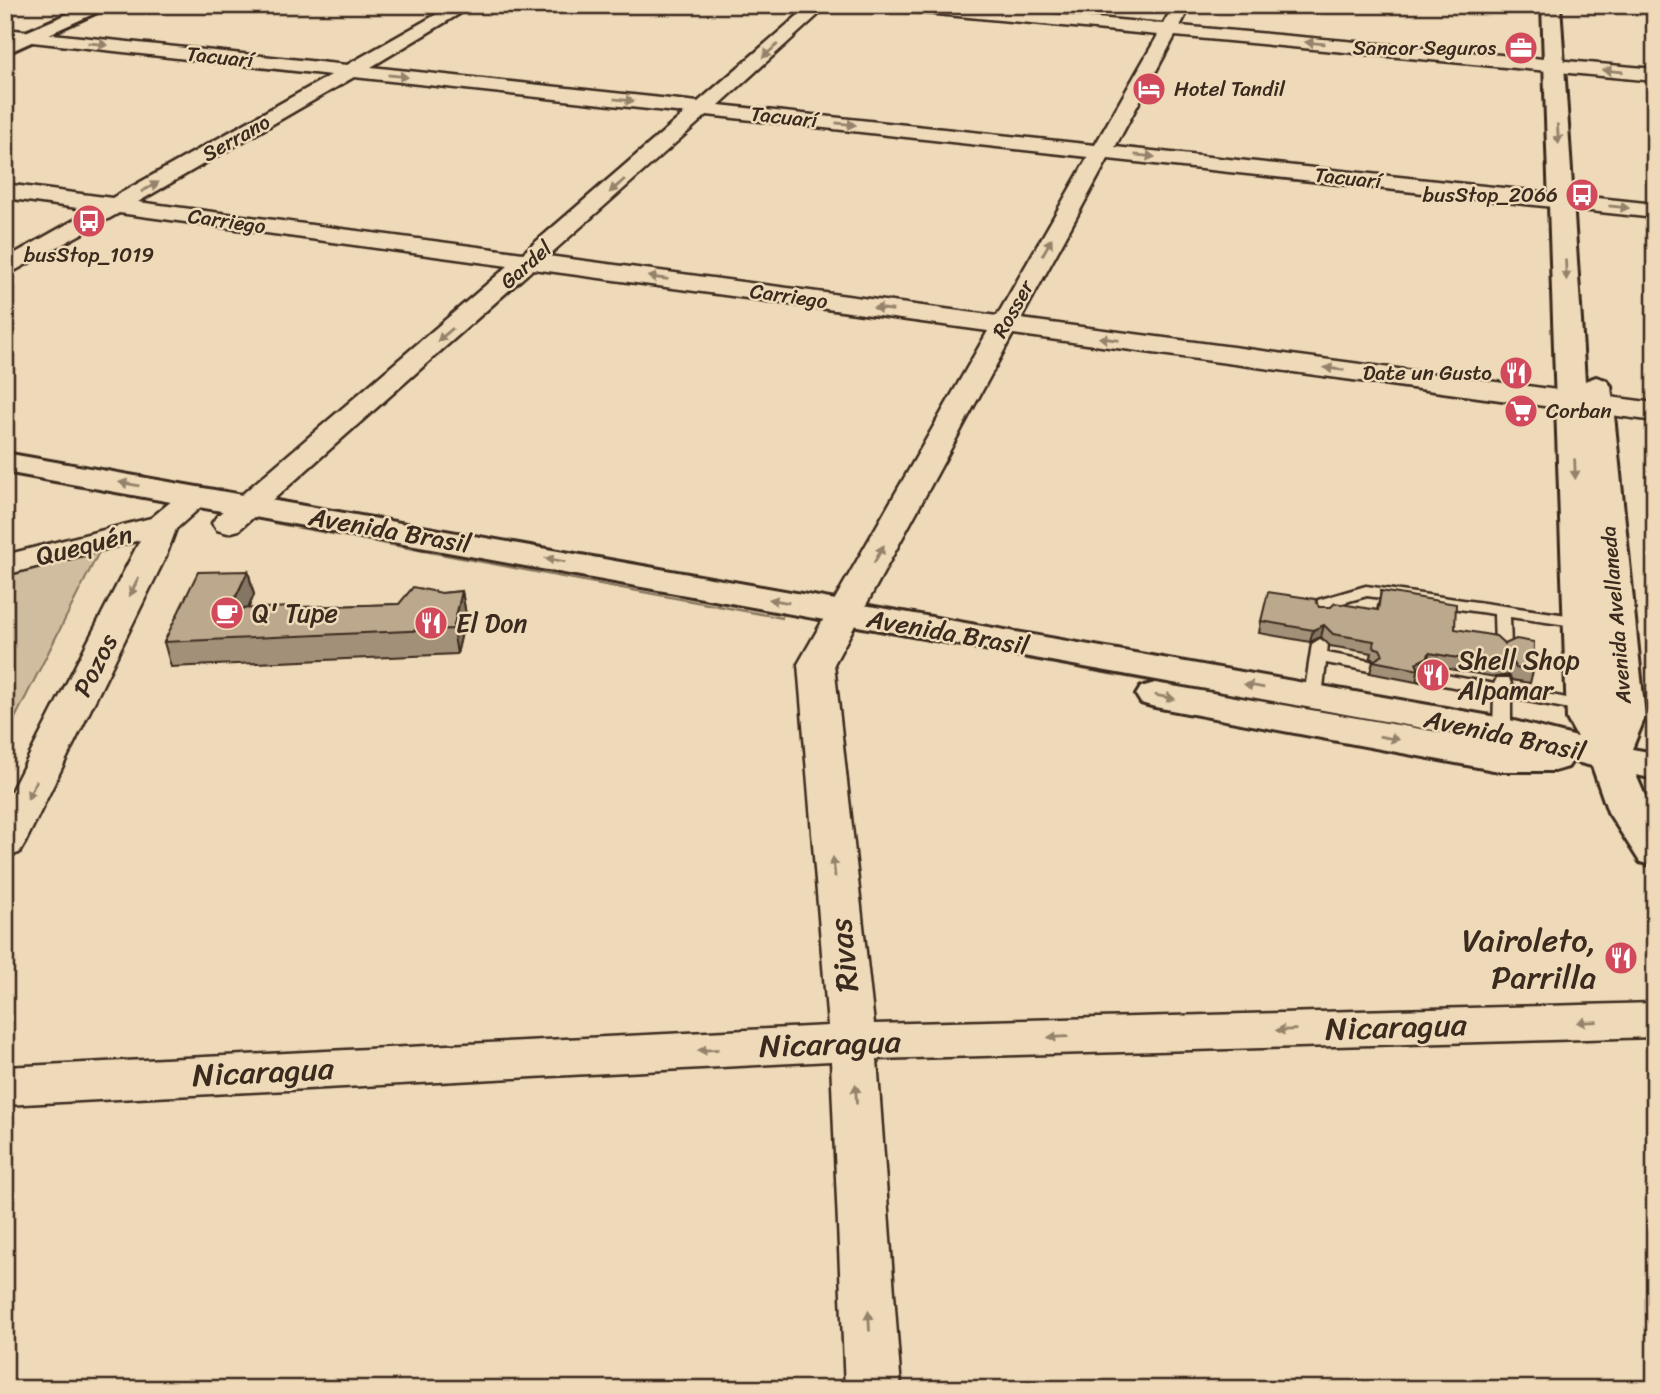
<svg xmlns="http://www.w3.org/2000/svg" width="1660" height="1394" viewBox="0 0 1660 1394" font-family="Sriracha,sans-serif">
  <style>
    .green { fill: #d0bd9f; stroke: #86745e; stroke-width: 2 }
    .lines { fill: none; stroke-linecap: round; stroke-linejoin: round }
    .lane-casing { stroke: #3b2a1e; stroke-width: 5 }
    .street-casing { stroke: #3b2a1e; stroke-width: 5 }
    .secondary-casing { stroke: #3b2a1e; stroke-width: 6 }
    .lane { fill: #eed9b8; fill-rule: evenodd }
    .street { fill: #eed9b8; fill-rule: evenodd }
    .secondary { fill: #eed9b8; fill-rule: evenodd }
    .wall { fill: #a29079; stroke: #3b2a1e; stroke-width: 2 }
    .shaded-wall { fill: #847663; stroke: #3b2a1e; stroke-width: 2 }
    .building { fill: #bca88d; stroke: #3b2a1e; stroke-width: 2 }
    .oneway { fill: #94826b }
    .labels { text-anchor: middle; dominant-baseline: central; stroke-width: 5; stroke-linejoin: round; paint-order: stroke }
    .far-poi-label { font-size: 21px; fill: #3b2a1e; stroke: #eed9b8; text-anchor: end }
    .far-street-label { font-size: 21px; fill: #3b2a1e; stroke: #eed9b8 }
    .street-label { font-size: 26px; fill: #3b2a1e; stroke: #eed9b8 }
    .poi-label { font-size: 26px; fill: #3b2a1e; stroke: #eed9b8; text-anchor: start }
    .near-poi-label { font-size: 32px; fill: #3b2a1e; stroke: #eed9b8; text-anchor: end }
    .near-street-label { font-size: 32px; fill: #3b2a1e; stroke: #eed9b8 }
  </style>
  <rect width="100%" height="100%" fill="#eed9b8"/>
  <filter id="ink" filterUnits="userSpaceOnUse"><feTurbulence type="fractalNoise" baseFrequency=".0143" numOctaves="2"/><feDisplacementMap in="SourceGraphic" scale="14" xChannelSelector="R" yChannelSelector="G"/><feConvolveMatrix kernelMatrix="1 2 1 2 8 2 1 2 1" color-interpolation-filters="sRGB"/></filter>
  <g filter="url(#ink)">
    <!-- green -->
    <g class="green">
      <path d="M273,523L783,613L782,618Z"/>
      <path d="M100,550L5,738V575Z"/>
      <path d="M857,628L1503,740L1504,746Z"/>
    </g>
    <g class="lines">
      <defs>
        <g id="lane">
          <path d="M1366,586L1581,617L1589,622L1581,627L1510,617L1511,649L1503,654L1495,649L1494,614L1367,596L1332,606L1329,616H1317L1315,613L1318,600Z"/>
          <path d="M1320,639L1328,644L1327,653L1375,662L1378,666L1369,671L1326,663L1322,696L1313,701L1307,700L1304,696L1312,644Z"/>
          <path d="M1424,671L1494,684L1497,678H1509L1512,687L1586,702L1595,707L1586,712L1511,698V730L1502,736L1493,730L1494,695L1418,680L1415,676L1418,672Z"/>
        </g>
        <g id="street">
          <path d="M453,5H474L371,67L698,102L810,5H829L719,105L1095,145L1158,35L894,10L886,5H953L1163,24L1174,5H1191L1180,26L1655,69V81L1175,36L1115,147L1655,204V218L1108,159L1021,319L1655,403V421L1013,334L834,664L874,1024L1655,1003V1037L877,1059L901,1389H845L831,1061L5,1105V1067L828,1026L798,664L988,331L533,269L239,530L228,533L217,530L212,523L217,516L508,266L119,213L5,276V259L92,210L5,198V184L112,198L331,75L5,39V29L347,65ZM354,77L685,113L523,253L138,202ZM707,115L1088,157L997,316L548,256Z"/>
          <path d="M196,488L207,490L212,497L176,529L166,556L25,843L19,853L5,857V803L140,540L5,575V555L151,518L185,490Z"/>
        </g>
        <g id="secondary">
          <path d="M88,5H113L5,54V41Z"/>
          <path d="M1542,5H1560L1585,381L1596,377L1606,380L1611,386L1645,717L1632,749L1655,753V779L1636,775L1655,819V866L1640,862L1608,812L1592,766L1572,761L1568,767L1554,771H1499L1155,707L1141,703L1136,695L1141,687L1155,683L1513,745L1500,742L5,472V453L1502,718L1577,737L1567,719Z"/>
        </g>
      </defs>
      <!-- lane casing -->
      <use href="#lane" class="lane-casing"/>
      <!-- street casing -->
      <use href="#street" class="street-casing"/>
      <!-- secondary casing -->
      <use href="#secondary" class="secondary-casing"/>
      <!-- lane -->
      <use href="#lane" class="lane"/>
      <!-- street -->
      <use href="#street" class="street"/>
      <!-- secondary -->
      <use href="#secondary" class="secondary"/>
    </g>
    <!-- wall -->
    <g class="wall">
      <path d="M248,571L254,595L248,609L399,604L442,593L462,591L466,615L457,654L171,667L164,642Z"/>
      <path d="M1381,591L1455,629L1533,671L1530,683L1512,680L1509,675L1495,677L1426,665L1425,668L1418,672L1416,682L1370,673L1373,661L1375,660L1370,658L1372,653L1330,646L1321,637L1310,642L1259,633L1261,621L1319,607L1377,610Z"/>
    </g>
    <!-- shaded-wall -->
    <g class="shaded-wall">
      <path d="M248,571L254,595L237,634L230,609Z"/>
      <path d="M462,591L466,615L457,654L453,629Z"/>
      <path d="M1324,625L1321,637L1310,642L1313,630Z"/>
      <path d="M1428,657L1425,668L1418,672L1419,670L1416,663Z"/>
    </g>
    <!-- building -->
    <g class="building">
      <path d="M248,571L230,609L399,604L413,587L442,593L462,591L453,629L164,642L198,572Z"/>
      <path d="M1381,591L1456,604L1455,629L1496,636L1505,644L1516,639L1534,642L1533,671L1516,668L1513,663L1498,665L1429,653L1428,657L1416,663L1419,670L1373,661L1383,655L1380,649L1373,647L1374,641L1333,634L1324,625L1313,630L1261,621L1268,592L1315,599L1319,607H1331L1335,603L1378,610Z"/>
    </g>
    <!-- one-way arrows -->
    <defs><path id="oneway-solid" d="M-6-.8H1V-3.2L6.5 0L1 3.2V.8H-6Z" transform="scale(1.75)"/></defs>
    <g class="oneway">
      <use href="#oneway-solid" transform="translate(1315 43) rotate(-175)"/>
      <use href="#oneway-solid" transform="translate(98 44) rotate(6)"/>
      <use href="#oneway-solid" transform="translate(770 51) rotate(138)"/>
      <use href="#oneway-solid" transform="translate(1613 71) rotate(-175)"/>
      <use href="#oneway-solid" transform="translate(398 76) rotate(6)"/>
      <use href="#oneway-solid" transform="translate(624 100) rotate(6)"/>
      <use href="#oneway-solid" transform="translate(846 124) rotate(6)"/>
      <use href="#oneway-solid" transform="translate(1558 134) rotate(86)"/>
      <use href="#oneway-solid" transform="translate(1145 156) rotate(6)"/>
      <use href="#oneway-solid" transform="translate(617 186) rotate(139)"/>
      <use href="#oneway-solid" transform="translate(150 187) rotate(-29)"/>
      <use href="#oneway-solid" transform="translate(1619 207) rotate(6)"/>
      <use href="#oneway-solid" transform="translate(1047 247) rotate(-61)"/>
      <use href="#oneway-solid" transform="translate(1566 270) rotate(87)"/>
      <use href="#oneway-solid" transform="translate(658 278) rotate(-172)"/>
      <use href="#oneway-solid" transform="translate(883 309) rotate(-172)"/>
      <use href="#oneway-solid" transform="translate(445 335) rotate(139)"/>
      <use href="#oneway-solid" transform="translate(1109 339) rotate(-172)"/>
      <use href="#oneway-solid" transform="translate(1334 369) rotate(-172)"/>
      <use href="#oneway-solid" transform="translate(1575 469) rotate(88)"/>
      <use href="#oneway-solid" transform="translate(129 484) rotate(-170)"/>
      <use href="#oneway-solid" transform="translate(879 554) rotate(-61)"/>
      <use href="#oneway-solid" transform="translate(555 560) rotate(-170)"/>
      <use href="#oneway-solid" transform="translate(134 587) rotate(117)"/>
      <use href="#oneway-solid" transform="translate(779 601) rotate(-170)"/>
      <use href="#oneway-solid" transform="translate(1254 686) rotate(-170)"/>
      <use href="#oneway-solid" transform="translate(1165 697) rotate(10)"/>
      <use href="#oneway-solid" transform="translate(1389 738) rotate(10)"/>
      <use href="#oneway-solid" transform="translate(32 790) rotate(117)"/>
      <use href="#oneway-solid" transform="translate(834 867) rotate(-96)"/>
      <use href="#oneway-solid" transform="translate(1587 1022) rotate(178)"/>
      <use href="#oneway-solid" transform="translate(1286 1030) rotate(178)"/>
      <use href="#oneway-solid" transform="translate(1058 1037) rotate(178)"/>
      <use href="#oneway-solid" transform="translate(708 1050) rotate(177)"/>
      <use href="#oneway-solid" transform="translate(856 1094) rotate(-93)"/>
      <use href="#oneway-solid" transform="translate(869 1321) rotate(-93)"/>
    </g>
  </g>
  <!-- icons -->
  <defs>
    <symbol id="office-disc" viewBox="-11 -11 22 22"><circle r="9.5" fill="#d1495b" stroke="#eed9b8"/><path d="M-6-3h4V-5.5h4V-3h4V5H-6ZM-1-4.5V-3h2v-1.5ZM-6 0V1H6V0Z" fill="#fff"/></symbol>
    <symbol id="hotel-disc" viewBox="-11 -11 22 22"><circle r="9.5" fill="#d1495b" stroke="#eed9b8"/><path d="M-6-4.5h1.5V1H6V5H4.5V3h-9V5H-6ZM-4 0a1.8 1.8 0 1 1 3.6 0ZM.5 0V-2.5h3Q6-2.5 6 0Z" fill="#fff"/></symbol>
    <symbol id="bus-disc" viewBox="-11 -11 22 22"><circle r="9.5" fill="#d1495b" stroke="#eed9b8"/><path d="M-5-6H5V4H4V6H2V4H-2V6H-4V4H-5ZM-3.5-4V0h7V-4ZM-3.5 1.2v1.5H-2V1.2ZM2 1.2v1.5H3.5V1.2Z" fill="#fff"/></symbol>
    <symbol id="restaurant-disc" viewBox="-11 -11 22 22"><circle r="9.5" fill="#d1495b" stroke="#eed9b8"/><path d="M-5-6h1v4h1v-4h1v4h1v-4h1v5L-1.5 .5V6h-2V.5L-5-1ZM5-6V6H3V1.5H1.5Q1.5-4 5-6Z" fill="#fff"/></symbol>
    <symbol id="supermarket-disc" viewBox="-11 -11 22 22"><circle r="9.5" fill="#d1495b" stroke="#eed9b8"/><path d="M-6-5.5h2.5l.6 2H6L4.5 2H-2.5L-4.4-4H-6ZM-1.5 3.2a1.3 1.3 0 1 0 .1 0ZM3 3.2a1.3 1.3 0 1 0 .1 0Z" fill="#fff"/></symbol>
    <symbol id="cafe-disc" viewBox="-11 -11 22 22"><circle r="9.5" fill="#d1495b" stroke="#eed9b8"/><path d="M-5.5-4.5H6V0H3Q3 3.5 0 3.5H-2.5Q-5.5 3.5-5.5 0ZM3-3.2v2h1.7v-2ZM-6 4.5H4V6H-6Z" fill="#fff"/></symbol>
  </defs>
  <g fill-rule="evenodd">
    <use href="#office-disc" x="1502" y="29" width="38" height="38"/>
    <use href="#hotel-disc" x="1130" y="70" width="38" height="38"/>
    <use href="#bus-disc" x="1563" y="176" width="38" height="38"/>
    <use href="#bus-disc" x="70" y="202" width="38" height="38"/>
    <use href="#restaurant-disc" x="1497" y="354" width="38" height="38"/>
    <use href="#supermarket-disc" x="1502" y="392" width="38" height="38"/>
    <use href="#cafe-disc" x="208" y="594" width="38" height="38"/>
    <use href="#restaurant-disc" x="412" y="604" width="38" height="38"/>
    <use href="#restaurant-disc" x="1414" y="656" width="38" height="38"/>
    <use href="#restaurant-disc" x="1602" y="939" width="38" height="38"/>
  </g>
  <g class="labels">
    <!-- far-poi labels -->
    <g class="far-poi-label">
      <text x="1496" y="48">Sancor Seguros</text>
      <text x="1174" y="89" text-anchor="start">Hotel Tandil</text>
      <text x="1558" y="195">busStop_2066</text>
      <text x="89" y="255" text-anchor="middle">busStop_1019</text>
      <text x="1492" y="373">Date un Gusto</text>
      <text x="1546" y="411" text-anchor="start">Corban</text>
    </g>
    <!-- far-street labels -->
    <g class="far-street-label">
      <text transform="translate(220 57) rotate(6)">Tacuarí</text>
      <text transform="translate(784 117) rotate(6)">Tacuarí</text>
      <text transform="translate(236 138) rotate(-29)">Serrano</text>
      <text transform="translate(1348 178) rotate(6)">Tacuarí</text>
      <text transform="translate(227 221) rotate(8)">Carriego</text>
      <text transform="translate(526 265) rotate(-41)">Gardel</text>
      <text transform="translate(789 296) rotate(8)">Carriego</text>
      <text transform="translate(1013 309) rotate(-61)">Rosser</text>
      <text transform="translate(1616 615) rotate(-95)">Avenida Avellaneda</text>
    </g>
    <!-- street labels -->
    <g class="street-label">
      <text transform="translate(390 530) rotate(10)">Avenida Brasil</text>
      <text transform="translate(84 545) rotate(-14)">Quequén</text>
      <text transform="translate(948 632) rotate(10)">Avenida Brasil</text>
      <text transform="translate(95 665) rotate(-63)">Pozos</text>
      <text transform="translate(1505 735) rotate(12)">Avenida Brasil</text>
    </g>
    <!-- poi labels -->
    <g class="poi-label">
      <text x="252" y="613">Q' Tupe</text>
      <text x="456" y="623">El Don</text>
      <text x="1458" y="660">Shell Shop<tspan x="1458" dy="30">Alpamar</tspan></text>
    </g>
    <!-- near-poi labels -->
    <g class="near-poi-label">
      <text x="1596" y="940">Vairoleto,<tspan x="1596" dy="37">Parrilla</tspan></text>
    </g>
    <!-- near-street labels -->
    <g class="near-street-label">
      <text transform="translate(844 955) rotate(-96)">Rivas</text>
      <text transform="translate(1396 1027) rotate(-2)">Nicaragua</text>
      <text transform="translate(830 1044) rotate(-2)">Nicaragua</text>
      <text transform="translate(263 1072) rotate(-3)">Nicaragua</text>
    </g>
  </g>
  <!-- margin -->
  <rect width="1660" height="1394" fill="none" stroke="#eed9b8" stroke-width="28"/>
  <rect x="14" y="14" width="1632" height="1366" fill="none" stroke="#3b2a1e" stroke-width="2.5" filter="url(#ink)"/>
</svg>
